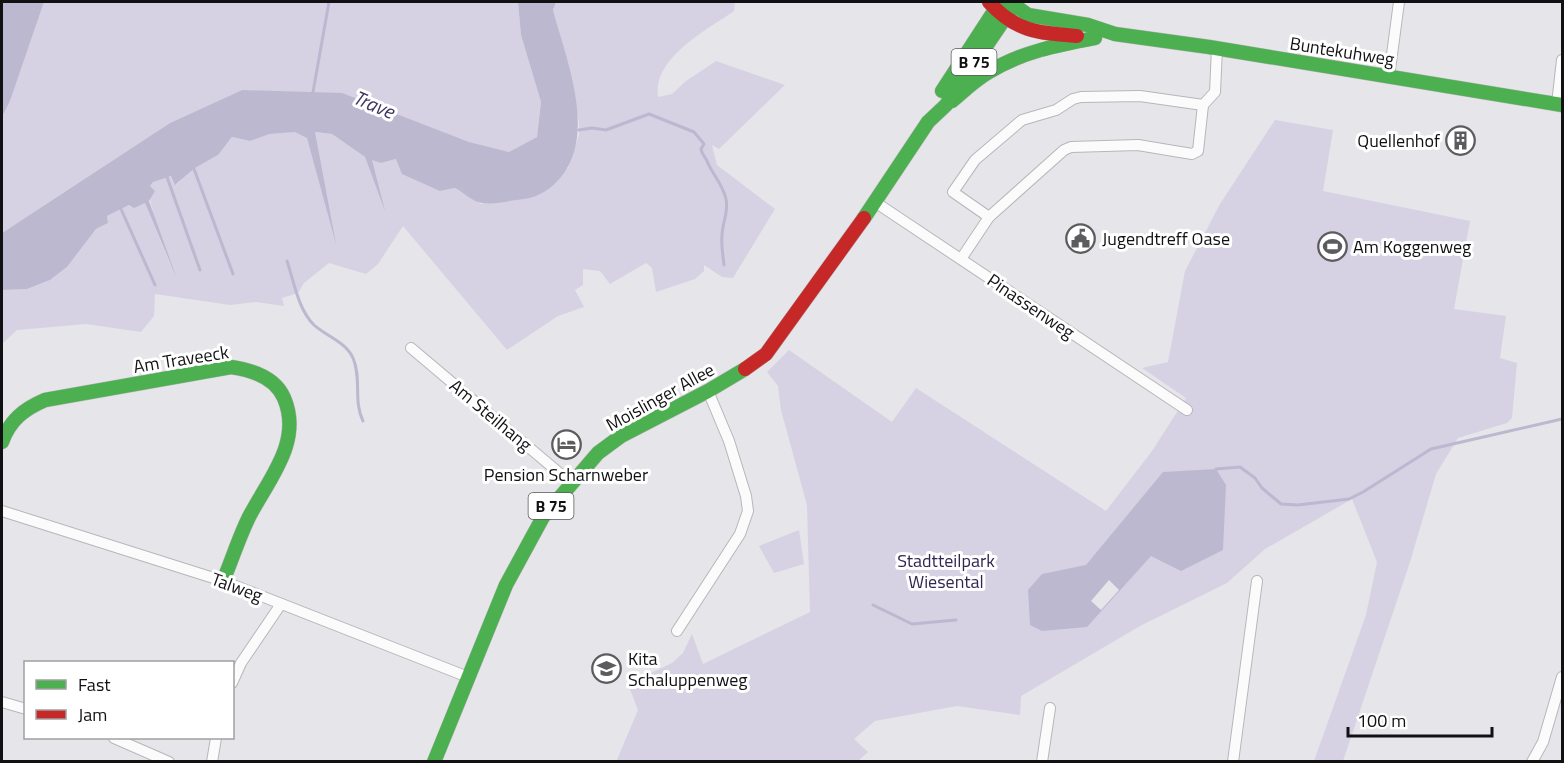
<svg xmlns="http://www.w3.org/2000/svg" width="1564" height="763" viewBox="0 0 1564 763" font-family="'Titillium Web',sans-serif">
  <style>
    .green { fill: #d6d2e4 }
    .water { fill: #bcb8d0 }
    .pier { fill: #e6e5e9 }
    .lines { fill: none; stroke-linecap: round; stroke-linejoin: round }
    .stream { stroke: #bcb8d0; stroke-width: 3 }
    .street-casing { stroke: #b7b6b9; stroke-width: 12 }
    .fast-casing { stroke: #b7b6b9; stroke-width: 15 }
    .jam-casing { stroke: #b7b6b9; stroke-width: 15 }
    .street { stroke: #fbfbfc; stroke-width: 10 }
    .fast { stroke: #4caf50; stroke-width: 14 }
    .jam { stroke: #c62828; stroke-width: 14 }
    .labels { text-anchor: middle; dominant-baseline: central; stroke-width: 6; stroke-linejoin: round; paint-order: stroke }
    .shield { fill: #fff; stroke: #58585a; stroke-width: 1.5 }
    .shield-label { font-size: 16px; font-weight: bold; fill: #111113 }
    .street-label { font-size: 18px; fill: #111113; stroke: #fff }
    .poi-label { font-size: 18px; fill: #111113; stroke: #fff; text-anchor: start }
    .park-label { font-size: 18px; fill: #312552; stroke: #fff }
    .water-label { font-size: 20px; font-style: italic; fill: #3e3361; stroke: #fff }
  </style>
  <rect width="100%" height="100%" fill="#e6e5e9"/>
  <!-- green -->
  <g class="green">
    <path d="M44,2H518L521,35L541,102L537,137L509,152L242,90L170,123L2,233V117L10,101Z"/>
    <path d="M556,2H735L734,11C707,30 652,58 658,97L672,94L686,81L716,61L785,85L719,149L712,145L717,165L775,209L733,278L722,277L704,265V271L695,279L656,292L652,268L646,263L610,284L600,271L583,269V285L575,290L584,307L558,316L507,350L403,226L378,264L366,274L329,263L304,283L298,293L282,298L284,306L256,302L230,305L155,294L154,316L141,332L86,324L17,330L2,344V290L27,289L50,280L67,267L96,229L108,223L107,216L129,205L145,203L171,266C168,252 140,191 153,182C158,179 166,178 172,176L176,185L195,168L218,155L232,137L250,141L270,134L303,131L332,134L365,157L382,202L371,159L381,163L396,159L440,191L455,188L481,204L568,168L579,135V123L569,69L553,10Z"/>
    <path d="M1275,120L1333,130L1323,191L1470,221L1454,309L1506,316L1500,358L1517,363L1512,418L1507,423L1458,438L1436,474L1410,562L1343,761H1314L1366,615L1377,562L1352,499L1265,549L1227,583L1140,626L1021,696L1020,715L957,706L875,721L854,739L868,752L858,761L616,762L638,710L628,684L672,663L683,653L692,634L703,664L810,612L807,505L781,410L778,386L767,372L789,350L892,422L916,388L1106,511L1152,451L1186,398L1142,368L1168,362L1185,271L1220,204Z"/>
    <path d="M799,530L804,564L774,573L759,546Z"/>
  </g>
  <!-- water -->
  <g class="water">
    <path d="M2,2H44L10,101L2,117Z"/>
    <path d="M518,2H556L553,10C566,59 597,133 561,177C551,189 539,197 524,199C511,200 495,205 483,203C474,203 463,192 455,188L440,191L402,174L396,159L381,163L372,160L385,211L365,157L332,134L315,132L336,244L307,138L295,132L270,134L250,141L232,137L218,155L195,168L175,185L171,176L153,182L150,186L155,191L149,201L177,279L145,203L134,208L129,205L107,216L108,223L96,229L67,267L50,280L27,289L2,290V233L170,123L242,90L342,93L469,142L509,152L537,137L541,102L521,35Z"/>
    <path d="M1216,469L1226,485L1223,550L1181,571L1151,556L1087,627L1042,631L1030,625L1028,590L1042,574L1086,565L1163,472Z"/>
  </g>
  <!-- pier -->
  <path class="pier" d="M1109,580L1119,590L1101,610L1091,601Z"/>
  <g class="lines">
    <!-- stream -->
    <g class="stream">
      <path d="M313,92L329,2"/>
      <path d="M579,130L592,128L606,130L649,114L694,132L704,144L701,149C702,155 705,156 707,161C712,174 723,184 726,199C729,212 722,223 722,236C721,245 723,255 724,265"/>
      <path d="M194,169L233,274"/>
      <path d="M167,177L200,270"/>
      <path d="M121,209L155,285"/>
      <path d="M287,261C294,282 298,309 314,325C326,336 346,342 353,358C362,379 353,401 363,421"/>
      <path d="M1216,469L1240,467L1255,478L1262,488L1281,504L1298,505L1349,499L1363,492L1431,449L1562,419"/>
      <path d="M873,605L912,624L956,620"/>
    </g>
    <defs>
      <g id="street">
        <path d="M1389,77L1399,2"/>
        <path d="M1557,104L1562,60"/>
        <path d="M875,202L1187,410"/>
        <path d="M989,217L953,192L975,160L1022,120L1056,110L1073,99L1081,97L1140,96L1203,105L1215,92L1217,48"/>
        <path d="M961,259L989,217L1064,150L1071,147L1138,145L1192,154L1198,151L1203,105"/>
        <path d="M411,348L570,482"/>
        <path d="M2,511L223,581L468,677"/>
        <path d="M677,631L740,534L748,511L746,496L729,441L708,391"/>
        <path d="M232,683L241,663L281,604"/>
        <path d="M2,702L26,709"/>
        <path d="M114,738L169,762"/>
        <path d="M212,762L216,738"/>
        <path d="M1042,762L1050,708"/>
        <path d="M1233,762L1257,581"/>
        <path d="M1532,762L1543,742L1562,677"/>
      </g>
      <g id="fast">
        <path d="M1010,2L1028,15L1088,25L1115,34L1209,47L1562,105"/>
        <path d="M942,91L1000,2"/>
        <path d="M952,101C964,91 975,80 989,72C1021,52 1058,45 1095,38"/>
        <path d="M864,218L928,122L946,105L1016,2"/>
        <path d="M2,442C10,420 24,409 45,400L231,367C252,370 275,377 284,398C303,442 268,480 249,517C239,537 232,560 223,581"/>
        <path d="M434,762L506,585L543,517L598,453L621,436L708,391L745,369"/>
      </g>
      <g id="jam">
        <path d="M989,2C1016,32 1039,33 1077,36"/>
        <path d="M745,369L766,354L864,218"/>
      </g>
    </defs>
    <!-- street casing -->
    <use href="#street" class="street-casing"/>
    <!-- fast casing -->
    <use href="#fast" class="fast-casing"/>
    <!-- jam casing -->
    <use href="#jam" class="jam-casing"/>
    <!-- street -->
    <use href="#street" class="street"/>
    <!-- fast -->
    <use href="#fast" class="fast"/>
    <!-- jam -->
    <use href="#jam" class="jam"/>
  </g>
  <!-- icons -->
  <defs>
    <symbol id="building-ring" viewBox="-11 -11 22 22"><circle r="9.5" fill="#fff" stroke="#5c5b5e" stroke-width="1.5"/><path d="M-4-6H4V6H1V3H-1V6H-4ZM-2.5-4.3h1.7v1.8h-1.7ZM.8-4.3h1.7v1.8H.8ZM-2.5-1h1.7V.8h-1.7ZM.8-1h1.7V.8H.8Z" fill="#5c5b5e"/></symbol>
    <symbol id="civic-ring" viewBox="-11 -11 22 22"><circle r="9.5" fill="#fff" stroke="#5c5b5e" stroke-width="1.5"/><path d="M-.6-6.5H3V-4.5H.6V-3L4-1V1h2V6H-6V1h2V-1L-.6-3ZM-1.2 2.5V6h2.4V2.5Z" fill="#5c5b5e"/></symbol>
    <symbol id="stadium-ring" viewBox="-11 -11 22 22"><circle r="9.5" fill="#fff" stroke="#5c5b5e" stroke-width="1.5"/><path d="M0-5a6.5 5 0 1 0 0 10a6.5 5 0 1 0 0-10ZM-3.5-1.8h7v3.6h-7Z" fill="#5c5b5e"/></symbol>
    <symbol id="hotel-ring" viewBox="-11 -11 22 22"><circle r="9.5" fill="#fff" stroke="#5c5b5e" stroke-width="1.5"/><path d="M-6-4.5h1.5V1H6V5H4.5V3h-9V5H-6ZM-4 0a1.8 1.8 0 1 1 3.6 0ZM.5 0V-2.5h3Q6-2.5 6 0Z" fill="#5c5b5e"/></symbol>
    <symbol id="school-ring" viewBox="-11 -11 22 22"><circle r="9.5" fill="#fff" stroke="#5c5b5e" stroke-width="1.5"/><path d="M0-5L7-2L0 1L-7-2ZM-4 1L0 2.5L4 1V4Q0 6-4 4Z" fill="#5c5b5e"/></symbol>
  </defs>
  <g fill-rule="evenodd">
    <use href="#building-ring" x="1444" y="124" width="33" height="33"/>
    <use href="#civic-ring" x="1064" y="222" width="33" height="33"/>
    <use href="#stadium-ring" x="1316" y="230" width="33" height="33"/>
    <use href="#hotel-ring" x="550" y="428" width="33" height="33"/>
    <use href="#school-ring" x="590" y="652" width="33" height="33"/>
  </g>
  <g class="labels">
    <!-- shield labels -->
    <g class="shield">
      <rect x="951.5" y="49" width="45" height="26" rx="4.5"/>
      <rect x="528.5" y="493" width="45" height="26" rx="4.5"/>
    </g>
    <g class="shield-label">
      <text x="974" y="62">B 75</text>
      <text x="551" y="506">B 75</text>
    </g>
    <!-- street labels -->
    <g class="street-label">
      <text transform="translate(1342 51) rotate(9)">Buntekuhweg</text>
      <text transform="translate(1031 306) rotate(34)">Pinassenweg</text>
      <text transform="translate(181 359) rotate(-9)">Am Traveeck</text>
      <text transform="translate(660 397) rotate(-29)">Moislinger Allee</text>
      <text transform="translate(491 415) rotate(40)">Am Steilhang</text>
      <text transform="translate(237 587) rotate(20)">Talweg</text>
    </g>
    <!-- poi labels -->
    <g class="poi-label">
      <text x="1440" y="140" text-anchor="end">Quellenhof</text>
      <text x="1102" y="238">Jugendtreff Oase</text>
      <text x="1353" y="246">Am Koggenweg</text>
      <text x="566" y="474" text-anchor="middle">Pension Scharnweber</text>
      <text x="628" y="658">Kita<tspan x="628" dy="21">Schaluppenweg</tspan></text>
    </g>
    <!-- park labels -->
    <g class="park-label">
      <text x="946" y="560">Stadtteilpark<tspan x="946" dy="21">Wiesental</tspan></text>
    </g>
    <!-- water labels -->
    <g class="water-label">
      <text transform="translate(374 104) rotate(23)">Trave</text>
    </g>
  </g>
  <!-- border -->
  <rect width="1564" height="763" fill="none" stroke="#111113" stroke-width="6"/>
  <!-- legend -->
  <rect x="24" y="661" width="210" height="78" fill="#ffffff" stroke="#a0a0a1" stroke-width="1.5"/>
  <rect x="36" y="680" width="30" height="9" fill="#4caf50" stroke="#a0a0a1" stroke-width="1.5"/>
  <text x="78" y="691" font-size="18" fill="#111113">Fast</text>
  <rect x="36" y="710" width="30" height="9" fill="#c62828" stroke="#a0a0a1" stroke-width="1.5"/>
  <text x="78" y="721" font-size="18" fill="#111113">Jam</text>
  <!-- scale -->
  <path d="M1348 727v9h144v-9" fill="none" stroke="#111113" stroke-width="3"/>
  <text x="1357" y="727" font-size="18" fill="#111113" stroke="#ffffff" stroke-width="4.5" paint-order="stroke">100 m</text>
</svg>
